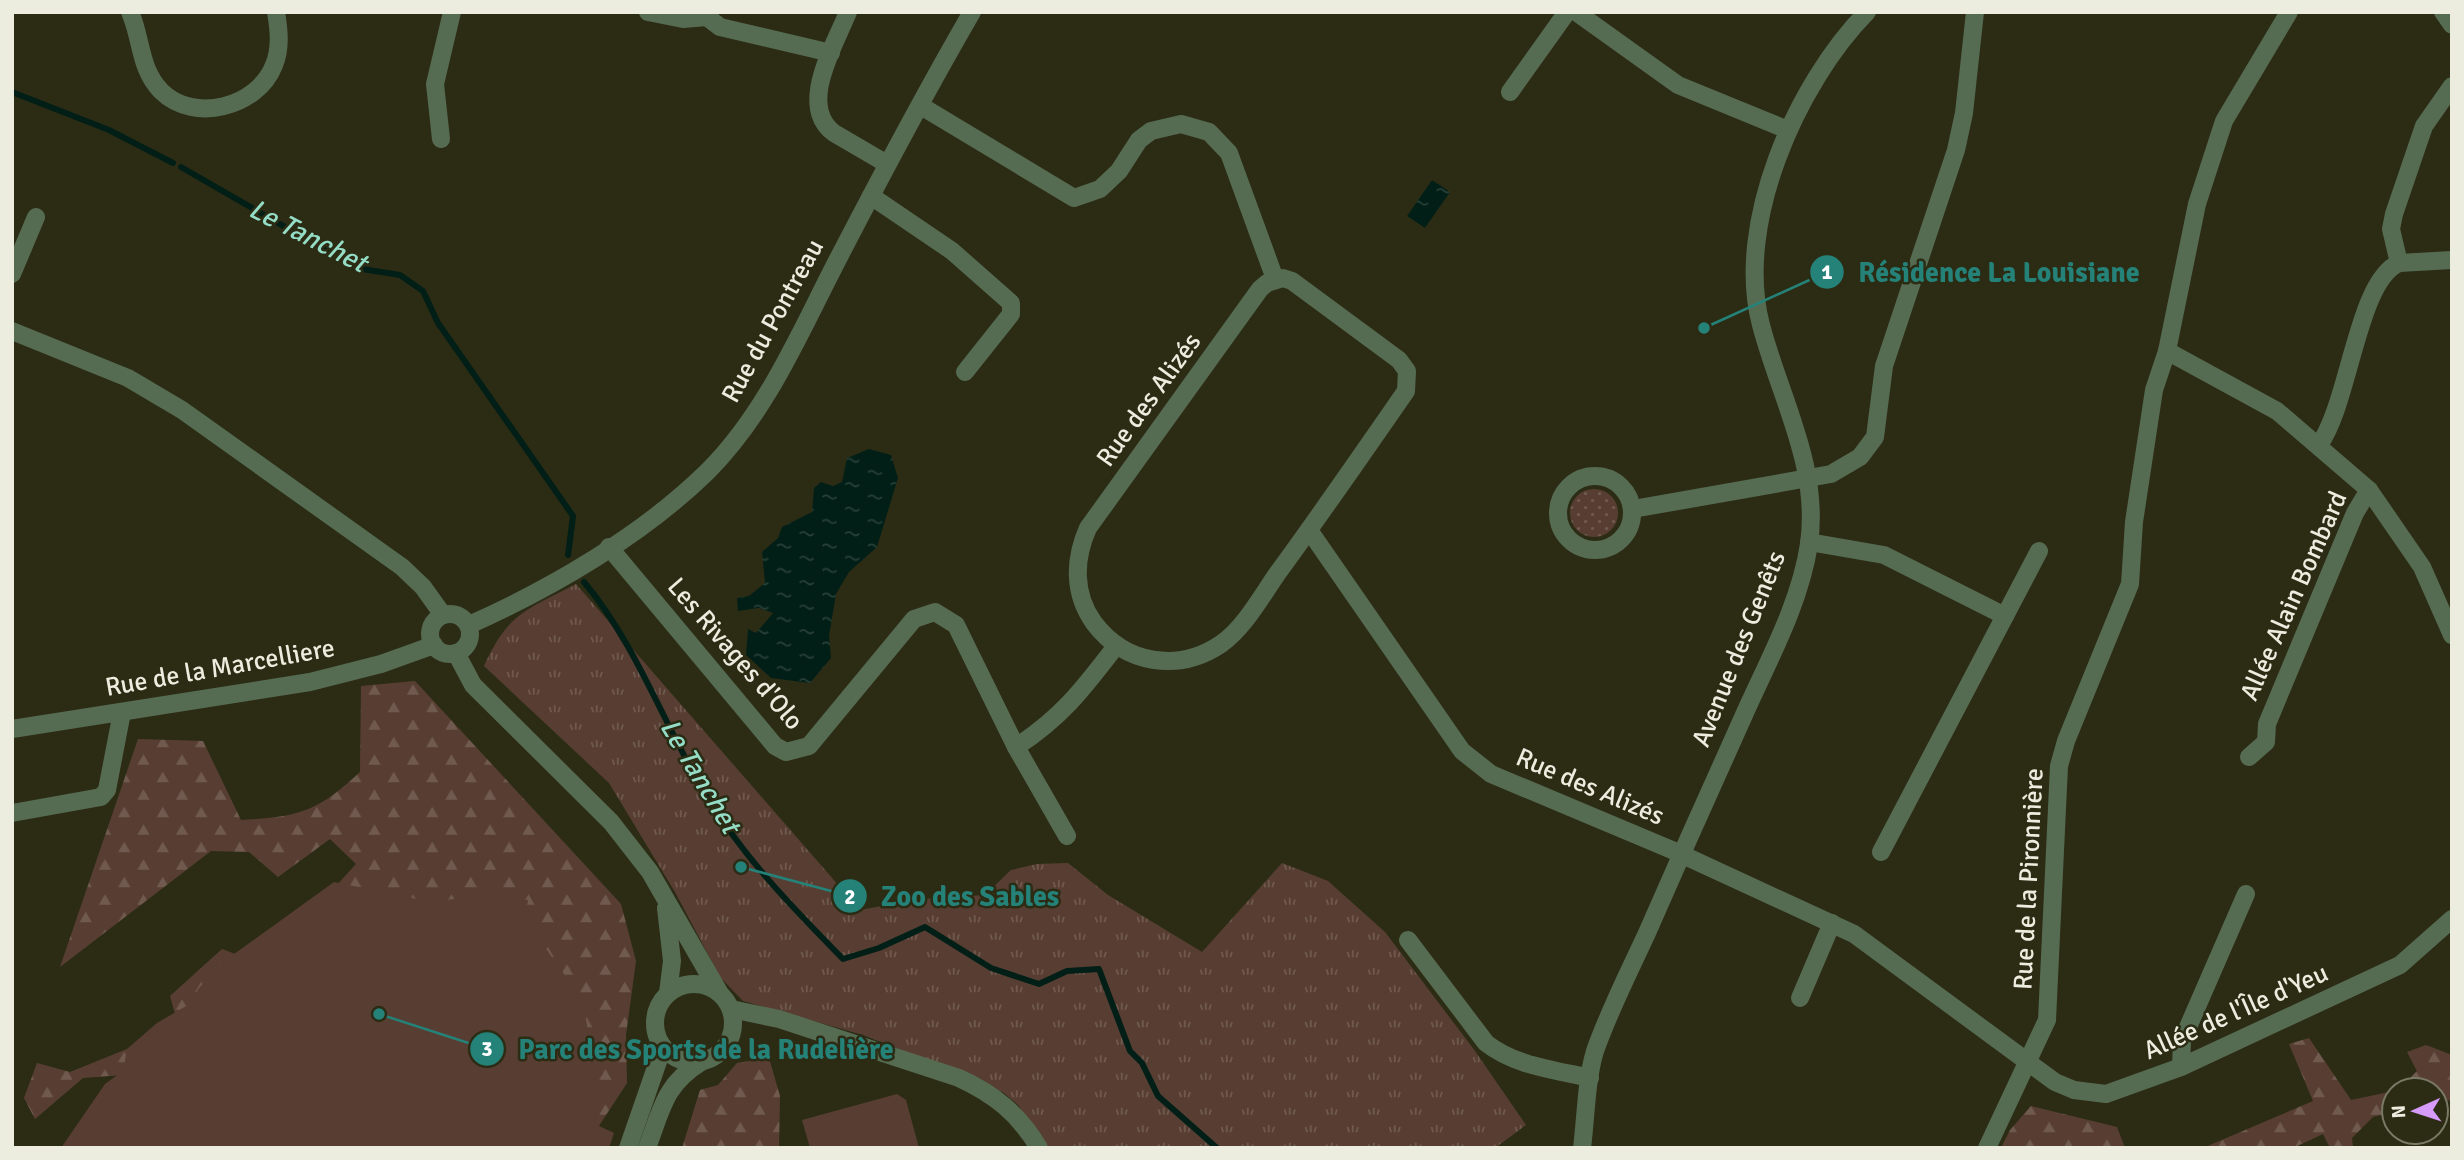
<svg xmlns="http://www.w3.org/2000/svg" width="2464" height="1160" viewBox="0 0 2464 1160" font-family="Signika,sans-serif">
  <style>
    .grass { fill: url(#grass-dots) }
    .forest { fill: url(#forest-firs) }
    .park { fill: url(#park-tufts) }
    .garden { fill: #583e32 }
    .water { fill: url(#water-ripples) }
    .lines { fill: none; stroke-linecap: round; stroke-linejoin: round }
    .stream { stroke: #021f17; stroke-width: 6 }
    .minor { stroke: #566c52; stroke-width: 18 }
    .tertiary { stroke: #566c52; stroke-width: 18 }
    .labels { text-anchor: middle; dominant-baseline: central; stroke-width: 5; stroke-linejoin: round; paint-order: stroke }
    .street-label { font-size: 26px; fill: #eceddf; stroke: #2c2c15 }
    .water-label { font-size: 28px; font-style: italic; fill: #95ddc7; stroke: #2c2c15 }
    .leader { fill: none; stroke: #258279; stroke-width: 2.5 }
    .callout-dot { fill: #258279; stroke: #2c2c15; stroke-width: 2.5 }
    .mark-label { font-size: 21px; text-anchor: middle; font-weight: bold; fill: #fff }
    .callout-label { font-size: 28px; text-anchor: middle; font-weight: bold; fill: #258279; stroke: #2c2c15; stroke-width: 5; stroke-linejoin: round; paint-order: stroke }
  </style>
  <defs>
    <pattern id="grass-dots" width="8" height="8" patternUnits="userSpaceOnUse" patternTransform="scale(1.75)"><rect width="8" height="8" fill="#583e32"/><path d="M2 2h.1M6 6h.1" fill="none" stroke="#705a4f" stroke-width="1.8" stroke-linecap="round"/></pattern>
    <pattern id="forest-firs" width="22" height="20" patternUnits="userSpaceOnUse" patternTransform="scale(1.75)"><rect width="22" height="20" fill="#583e32"/><path d="M5 1l3.5 6h-7zM16 11l3.5 6h-7z" fill="#705a4f"/></pattern>
    <pattern id="park-tufts" width="24" height="20" patternUnits="userSpaceOnUse" patternTransform="scale(1.75)"><rect width="24" height="20" fill="#583e32"/><path d="M3 7l-1-3M5 7V3M7 7l1-3M15 17l-1-3M17 17v-4M19 17l1-3" fill="none" stroke="#705a4f"/></pattern>
    <pattern id="water-ripples" width="26" height="14" patternUnits="userSpaceOnUse" patternTransform="scale(1.75)"><rect width="26" height="14" fill="#021f17"/><path d="M2 4q2-2 4 0t4 0M15 11q2-2 4 0t4 0" fill="none" stroke="#274038"/></pattern>
  </defs>
  <rect width="100%" height="100%" fill="#2c2c15"/>
  <!-- grass -->
  <circle class="grass" cx="1594" cy="513" r="24"/>
  <!-- forest -->
  <g class="forest">
    <path d="M415,681L621,904L636,961L626,1035L627,1083L593,1135L137,1074L83,1078L35,1119L24,1098L37,1063L70,1072L179,1028L170,996L222,949L246,958L307,918L356,864L330,839L278,877L249,852L211,851L60,967L138,739L203,741L241,820C299,817 317,812 360,772L361,686Z"/>
    <path d="M2309,1038L2351,1100L2394,1091V1112L2373,1117L2352,1138L2353,1148H2330L2323,1134L2293,1148H2203L2313,1101L2289,1044Z"/>
    <path d="M2426,1045L2452,1055V1100L2436,1102V1090H2398L2417,1071L2407,1052Z"/>
    <path d="M769,1058L780,1096L779,1148H682L700,1090L718,1085L737,1063Z"/>
    <path d="M2031,1106L2117,1127L2125,1148H2001L2010,1130Z"/>
  </g>
  <!-- park -->
  <path class="park" d="M576,584L860,910L920,899L985,895L1011,870L1037,864L1068,863L1108,895L1202,952L1282,863L1328,881L1385,932L1475,1051L1526,1125L1495,1148H1045L1018,1105L1004,1093L974,1078L863,1035L743,1001L720,977L675,892L609,783L484,666C509,612 525,611 576,584Z"/>
  <!-- garden -->
  <g class="garden">
    <path d="M334,882L431,902L492,894L528,900L525,919L583,1001L596,1081L597,1125L614,1133L609,1148H61L105,1084L123,1071L127,1049L157,1023L188,1005L199,988L223,962Z"/>
    <path d="M897,1094L906,1100L919,1148H810L802,1120Z"/>
  </g>
  <!-- water -->
  <g class="water">
    <path d="M1432,180L1450,192L1425,228L1407,216Z"/>
    <path d="M869,449L891,455L898,478L877,547L849,572L836,594L829,636L831,658L810,683L771,678L746,655L748,629L756,633L773,613L759,608L738,611L737,598L749,596L765,583L762,552L778,538L782,527L812,512L814,488L821,482L833,486L842,482L847,458Z"/>
  </g>
  <g class="lines">
    <!-- stream -->
    <g class="stream">
      <path d="M12,92L109,130L173,163"/>
      <path d="M181,167L356,268L400,275L423,291L438,323L573,516L568,555"/>
      <path d="M584,582C636,644 664,725 706,795C743,857 793,908 843,959L879,948L925,927L991,968L1039,984L1067,971L1099,969L1130,1051L1142,1063L1158,1096L1217,1148"/>
    </g>
    <!-- minor -->
    <g class="minor">
      <path d="M130,12C142,39 139,68 161,91C194,124 258,107 274,65C281,48 279,30 276,12"/>
      <path d="M648,12L683,19L707,17"/>
      <path d="M706,12L707,17L720,27L831,53"/>
      <path d="M848,12C835,45 797,106 834,133L887,164"/>
      <path d="M1576,12L1678,85L1788,130"/>
      <path d="M2443,12L2452,25"/>
      <path d="M1510,92L1567,12"/>
      <path d="M921,106L1074,198L1100,189L1119,171L1139,140L1151,131L1181,124L1209,132L1229,153L1275,279"/>
      <path d="M441,139L435,84L452,12"/>
      <path d="M871,196L952,251L1011,303V314L965,372"/>
      <path d="M2399,263L2452,260"/>
      <path d="M12,274L36,217"/>
      <path d="M1283,278L1292,281L1399,360L1407,371L1406,391C1363,453 1321,514 1277,574C1261,597 1244,628 1221,644C1178,673 1125,664 1094,623C1073,594 1074,559 1088,528L1260,289L1267,283Z"/>
      <path d="M2167,351L2277,411L2369,490L2422,567L2452,635"/>
      <path d="M2319,445C2350,402 2357,281 2399,263L2391,229L2394,214L2424,126L2452,86"/>
      <circle cx="1595" cy="513" r="37"/>
      <path d="M1633,509L1831,474L1860,457L1875,437L1884,366L1956,150L1964,113L1975,12"/>
      <path d="M1309,530L1462,751L1491,774L1672,850L1854,934L2055,1082L2074,1090L2106,1094L2181,1067L2400,965L2452,919"/>
      <path d="M1809,542L1884,555L2005,616"/>
      <path d="M609,547L775,746L786,752L809,746L914,619L935,612L956,625L1016,747L1067,836"/>
      <path d="M469,625C552,588 643,535 708,471C767,412 800,332 838,259C881,176 925,93 972,12"/>
      <path d="M12,729L310,682L381,664L434,645"/>
      <path d="M1016,747C1062,717 1083,689 1116,646"/>
      <path d="M2249,757L2266,742L2267,724L2355,513L2369,490"/>
      <path d="M12,813L101,797L107,790L122,712"/>
      <path d="M1881,852L2039,551"/>
      <path d="M1408,940L1486,1043C1515,1066 1555,1070 1590,1078"/>
      <path d="M1800,998L1832,923"/>
      <path d="M731,1009L779,1019L959,1078C994,1094 1019,1114 1039,1148"/>
      <path d="M2181,1067L2182,1041L2246,894"/>
      <path d="M1582,1148C1586,1117 1586,1081 1595,1051C1609,1011 1629,972 1647,933C1679,860 1711,788 1744,715C1768,661 1800,604 1809,544C1820,466 1780,398 1761,325C1734,224 1797,83 1867,12"/>
      <path d="M1987,1148L2047,1020L2059,766L2066,741L2130,584L2134,522L2154,390L2167,351L2197,204L2224,121L2289,12"/>
    </g>
    <!-- tertiary -->
    <g class="tertiary">
      <path d="M12,331L128,378L182,410L402,567L423,587L443,615"/>
      <circle cx="450" cy="634" r="20"/>
      <path d="M456,653L473,685L611,822L650,872L719,992"/>
      <path d="M666,908L672,961L668,993"/>
      <circle cx="694" cy="1023" r="39"/>
      <path d="M628,1148L663,1047"/>
      <path d="M647,1148C662,1109 664,1085 701,1062"/>
    </g>
  </g>
  <g class="labels">
    <!-- street labels -->
    <g class="street-label">
      <text transform="translate(773 321) rotate(-61)">Rue du Pontreau</text>
      <text transform="translate(1149 400) rotate(-54)">Rue des Alizés</text>
      <text transform="translate(2294 596) rotate(-66)">Allée Alain Bombard</text>
      <text transform="translate(1739 649) rotate(-68)">Avenue des Genêts</text>
      <text transform="translate(735 654) rotate(49)">Les Rivages d'Olo</text>
      <text transform="translate(220 668) rotate(-10)">Rue de la Marcelliere</text>
      <text transform="translate(1590 787) rotate(23)">Rue des Alizés</text>
      <text transform="translate(2029 879) rotate(-87)">Rue de la Pironnière</text>
      <text transform="translate(2236 1012) rotate(-24)">Allée de l'Île d'Yeu</text>
    </g>
    <!-- water labels -->
    <g class="water-label">
      <text transform="translate(308 236) rotate(27)">Le Tanchet</text>
      <text transform="translate(700 776) rotate(59)">Le Tanchet</text>
    </g>
  </g>
  <!-- callouts -->
  <path class="leader" d="M1704 328L1827 272M741 867L850 896M379 1014L487 1049"/>
  <g class="callout-dot">
    <circle cx="1704" cy="328" r="7"/>
    <circle cx="741" cy="867" r="7"/>
    <circle cx="379" cy="1014" r="7"/>
    <circle cx="1827" cy="272" r="18"/>
    <circle cx="850" cy="896" r="18"/>
    <circle cx="487" cy="1049" r="18"/>
  </g>
  <g class="mark-label">
    <text x="1827" y="279">1</text>
    <text x="850" y="904">2</text>
    <text x="487" y="1056">3</text>
  </g>
  <g class="callout-label">
    <text x="1999" y="282">Résidence La Louisiane</text>
    <text x="970" y="906">Zoo des Sables</text>
    <text x="706" y="1059">Parc des Sports de la Rudelière</text>
  </g>
  <!-- border -->
  <rect width="2464" height="1160" fill="none" stroke="#eceddf" stroke-width="28"/>
  <!-- north arrow -->
  <g transform="translate(2415 1111) rotate(267)"><circle r="33" fill="#2c2c15" stroke="#797966" stroke-width="2"/>
  <path d="M0-5L12 26L0 18L-12 26Z" fill="#d69bfa"/>
  <text y="-10" font-size="19" font-weight="bold" text-anchor="middle" fill="#eceddf">N</text>
  </g>
</svg>
